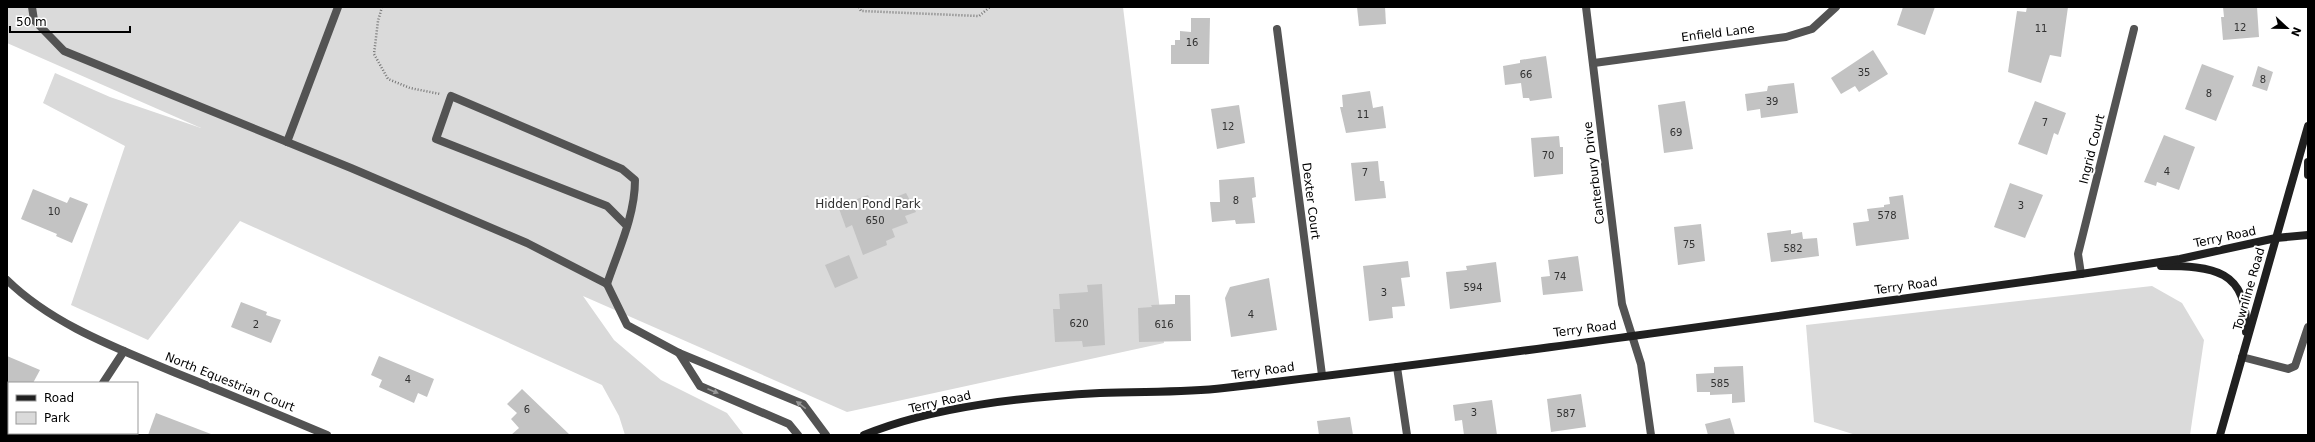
<svg xmlns="http://www.w3.org/2000/svg" width="2315" height="442" viewBox="0 0 2315 442" font-family="'DejaVu Sans',sans-serif">
  <style>
    .green { fill: #dadada }
    .building { fill: #c3c3c3 }
    .lines { fill: none; stroke-linecap: round; stroke-linejoin: round }
    .path { stroke: #757575; stroke-width: 2.5; stroke-dasharray: 1 2; stroke-linecap: butt }
    .lane { stroke: #535353; stroke-width: 8 }
    .street { stroke: #535353; stroke-width: 8 }
    .secondary { stroke: #202020; stroke-width: 8 }
    .oneway { fill: #989898 }
    .labels { text-anchor: middle; dominant-baseline: central; stroke-width: 4; stroke-linejoin: round; paint-order: stroke }
    .number-label { font-size: 10px; fill: #313131 }
    .street-label { font-size: 12px; fill: #000; stroke: #fff }
    .park-label { font-size: 12px; fill: #313131; stroke: #fff }
  </style>
  <rect width="100%" height="100%" fill="#fff"/>
  <!-- green -->
  <g class="green">
    <path d="M7,7H1123L1164,343L847,412L583,296L614,340L661,380L727,413L744,435H625L619,416L602,385L240,221L148,340L71,305L125,146L43,103L55,73L110,97L201,128L7,43Z"/>
    <path d="M2152,286L2182,303L2204,340L2190,435H1856L1814,422L1806,325Z"/>
  </g>
  <!-- building -->
  <g class="building">
    <path d="M1357,7H1385L1386,24L1359,26Z"/>
    <path d="M1903,7H1935L1925,35L1897,25Z"/>
    <path d="M2027,7H2068L2061,57L2050,55L2041,83L2008,72L2017,11L2026,12Z"/>
    <path d="M2223,7H2257L2259,37L2223,40L2221,17H2224Z"/>
    <path d="M1191,18H1210L1209,64H1171V45H1175V40H1180V31L1191,32Z"/>
    <path d="M1873,50L1888,74L1859,92L1855,86L1841,94L1831,78Z"/>
    <path d="M1546,56L1552,98L1530,101L1529,98H1523L1521,83L1505,85L1503,66L1520,63V60Z"/>
    <path d="M2202,64L2234,76L2216,121L2185,109Z"/>
    <path d="M2258,66L2273,72L2267,91L2252,86Z"/>
    <path d="M1794,83L1798,113L1761,118L1760,109L1747,111L1745,94L1767,91L1768,86Z"/>
    <path d="M1370,91L1373,108L1383,106L1386,128L1346,133L1340,107H1343L1342,95Z"/>
    <path d="M1685,101L1693,149L1664,153L1658,105Z"/>
    <path d="M2035,101L2066,113L2058,135L2054,133L2047,155L2018,144Z"/>
    <path d="M1239,105L1245,143L1217,149L1211,109Z"/>
    <path d="M2164,135L2195,147L2179,190L2157,182L2156,186L2144,182Z"/>
    <path d="M1559,136L1560,147H1563V174L1534,177L1531,138Z"/>
    <path d="M1378,161L1380,181H1384L1386,198L1355,201L1351,163Z"/>
    <path d="M1254,177L1256,197L1252,198L1255,223L1236,224L1235,220L1212,222L1210,202H1220L1219,180Z"/>
    <path d="M2010,183L2043,195L2025,238L1994,227Z"/>
    <path d="M33,189L67,203L70,197L88,204L72,243L56,236L57,234L21,219Z"/>
    <path d="M906,193L916,212L905,216L908,223L892,229L895,237L886,241L887,245L863,255L852,225L846,228L838,206L868,195L873,206Z"/>
    <path d="M1903,195L1909,239L1856,246L1853,223L1869,221L1867,209L1884,207V205L1890,204L1889,197Z"/>
    <path d="M1701,224L1705,261L1678,265L1674,227Z"/>
    <path d="M1791,230V234L1802,232L1803,239L1817,238L1819,256L1771,262L1767,233Z"/>
    <path d="M849,255L858,278L835,288L825,265Z"/>
    <path d="M1578,256L1583,291L1543,295L1541,277L1550,276L1548,260Z"/>
    <path d="M1408,261L1410,277L1401,278L1405,306L1392,307L1393,318L1369,321L1363,266Z"/>
    <path d="M1496,262L1501,302L1450,309L1446,272L1467,270L1466,266Z"/>
    <path d="M1269,278L1277,330L1231,337L1225,298L1230,287Z"/>
    <path d="M1102,284L1105,345L1083,347L1082,341L1055,342L1053,309H1060L1059,294L1088,292L1087,285Z"/>
    <path d="M1175,295H1190L1191,341L1139,342L1138,308L1152,307L1151,305L1175,304Z"/>
    <path d="M241,302L267,312L266,315L281,320L271,343L231,327Z"/>
    <path d="M7,356L40,370L33,383H7Z"/>
    <path d="M379,356L434,379L427,397L418,393L414,403L379,387L382,380L371,375Z"/>
    <path d="M1743,366L1745,402L1732,403V394L1710,395V392H1697L1696,374L1714,373V367Z"/>
    <path d="M522,389L570,435H511L519,428L511,419L517,413L507,404Z"/>
    <path d="M1581,394L1586,427L1551,432L1547,399Z"/>
    <path d="M1492,400L1497,435H1464L1462,420L1455,421L1453,405Z"/>
    <path d="M156,413L211,434V435H148Z"/>
    <path d="M1350,417L1353,435H1319L1317,421Z"/>
    <path d="M1730,418L1735,435H1708L1705,424Z"/>
  </g>
  <g class="lines">
    <!-- path -->
    <g class="path">
      <path d="M382,7L378,21L374,54L388,79L410,88L440,94"/>
      <path d="M859,7L861,11L979,16L990,7"/>
    </g>
    <!-- lane -->
    <g class="lane">
      <path d="M32,7L34,20L64,51L351,168L527,243L607,284L627,325L679,353L803,404L826,435"/>
      <path d="M287,142L338,7"/>
      <path d="M607,284C618,251 635,216 635,180L622,169L451,96L436,139L607,206L626,225"/>
      <path d="M679,353L700,386L789,424L798,435"/>
      <path d="M2242,357L2288,369L2295,366L2308,327"/>
    </g>
    <!-- street -->
    <g class="street">
      <path d="M1586,7L1622,304L1641,364L1651,435"/>
      <path d="M1277,29L1322,375"/>
      <path d="M1594,63L1786,37L1812,29L1836,7"/>
      <path d="M2081,274L2078,254L2134,29"/>
      <path d="M7,280C53,325 117,348 176,373C226,393 277,414 327,435"/>
      <path d="M1397,367L1407,435"/>
      <path d="M103,383L124,351"/>
      <path d="M70,435L71,433"/>
    </g>
    <!-- secondary -->
    <g class="secondary">
      <path d="M2308,162V175"/>
      <path d="M2161,266C2212,266 2249,269 2246,332"/>
      <path d="M864,435C934,406 1025,397 1100,393C1142,391 1183,393 1224,388C1510,355 1796,313 2081,274L2180,259L2276,238L2308,235"/>
      <path d="M2220,435L2308,126"/>
    </g>
  </g>
  <!-- one-way arrows -->
  <defs><path id="oneway-solid" d="M-6-.8H1V-3.2L6.5 0L1 3.2V.8H-6Z"/></defs>
  <g class="oneway">
    <use href="#oneway-solid" transform="translate(713 391) rotate(23)"/>
    <use href="#oneway-solid" transform="translate(801 405) rotate(-143)"/>
  </g>
  <g class="labels">
    <!-- number labels -->
    <g class="number-label">
      <text x="2240" y="27">12</text>
      <text x="2041" y="28">11</text>
      <text x="1192" y="42">16</text>
      <text x="1864" y="72">35</text>
      <text x="1526" y="74">66</text>
      <text x="2263" y="79">8</text>
      <text x="2209" y="93">8</text>
      <text x="1772" y="101">39</text>
      <text x="1363" y="114">11</text>
      <text x="2045" y="122">7</text>
      <text x="1228" y="126">12</text>
      <text x="1676" y="132">69</text>
      <text x="1548" y="155">70</text>
      <text x="2167" y="171">4</text>
      <text x="1365" y="172">7</text>
      <text x="1236" y="200">8</text>
      <text x="2021" y="205">3</text>
      <text x="54" y="211">10</text>
      <text x="1887" y="215">578</text>
      <text x="875" y="220">650</text>
      <text x="1689" y="244">75</text>
      <text x="1793" y="248">582</text>
      <text x="1560" y="276">74</text>
      <text x="1473" y="287">594</text>
      <text x="1384" y="292">3</text>
      <text x="1251" y="314">4</text>
      <text x="1079" y="323">620</text>
      <text x="256" y="324">2</text>
      <text x="1164" y="324">616</text>
      <text x="408" y="379">4</text>
      <text x="1720" y="383">585</text>
      <text x="527" y="409">6</text>
      <text x="1474" y="412">3</text>
      <text x="1566" y="413">587</text>
    </g>
    <!-- street labels -->
    <g class="street-label">
      <text transform="translate(1718 33) rotate(-7)">Enfield Lane</text>
      <text transform="translate(2092 149) rotate(-76)">Ingrid Court</text>
      <text transform="translate(1594 173) rotate(-97)">Canterbury Drive</text>
      <text transform="translate(1311 201) rotate(83)">Dexter Court</text>
      <text transform="translate(2225 237) rotate(-12)">Terry Road</text>
      <text transform="translate(1906 286) rotate(-8)">Terry Road</text>
      <text transform="translate(2249 289) rotate(-74)">Townline Road</text>
      <text transform="translate(1585 329) rotate(-7)">Terry Road</text>
      <text transform="translate(1263 371) rotate(-8)">Terry Road</text>
      <text transform="translate(230 382) rotate(22)">North Equestrian Court</text>
      <text transform="translate(940 402) rotate(-13)">Terry Road</text>
    </g>
    <!-- park labels -->
    <g class="park-label">
      <text x="868" y="204">Hidden Pond Park</text>
    </g>
  </g>
  <!-- border -->
  <rect width="2315" height="442" fill="none" stroke="#000000" stroke-width="16"/>
  <!-- legend -->
  <rect x="8" y="382" width="130" height="52" fill="#ffffff" stroke="#999999"/>
  <rect x="16" y="395" width="20" height="6" fill="#202020" stroke="#999999"/>
  <text x="44" y="402" font-size="12" fill="#000000">Road</text>
  <rect x="16" y="412" width="20" height="12" fill="#dadada" stroke="#999999"/>
  <text x="44" y="422" font-size="12" fill="#000000">Park</text>
  <!-- north arrow -->
  <g transform="translate(2287 28) rotate(112)" stroke="#ffffff" stroke-width="3" paint-order="stroke">
  <path d="M0-3L7 15L0 10L-7 15Z" fill="#000000"/>
  <text y="-6" font-size="11" font-weight="bold" text-anchor="middle" fill="#000000">N</text>
  </g>
  <!-- scale -->
  <path d="M10 26v6h120v-6" fill="none" stroke="#000000" stroke-width="2"/>
  <text x="16" y="26" font-size="12" fill="#000000" stroke="#ffffff" stroke-width="3" paint-order="stroke">50 m</text>
</svg>
